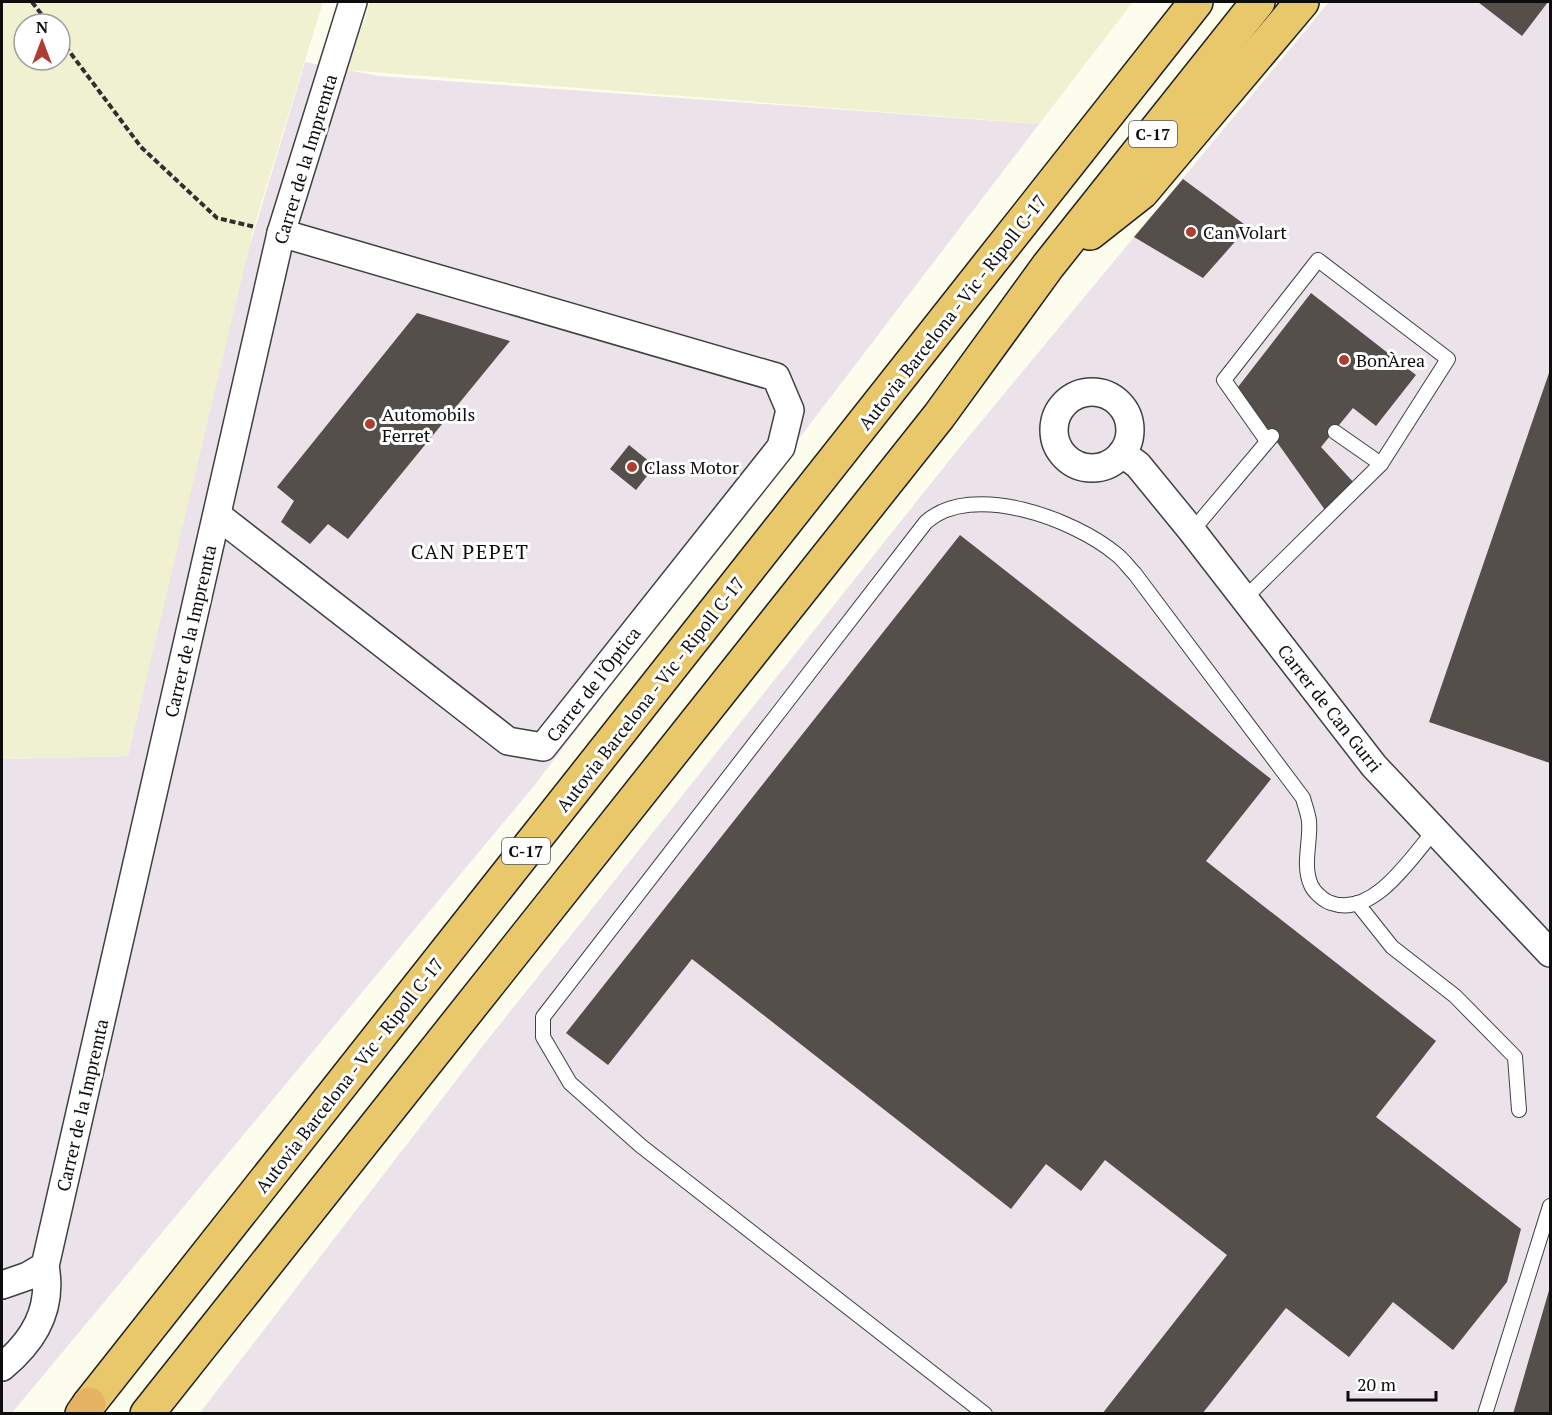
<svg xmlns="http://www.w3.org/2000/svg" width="1552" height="1415" viewBox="0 0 1552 1415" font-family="'PT Serif',serif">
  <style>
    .industrial { fill: #ebe2ea }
    .farmland { fill: #eff1d0; fill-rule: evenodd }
    .building { fill: #544f4a }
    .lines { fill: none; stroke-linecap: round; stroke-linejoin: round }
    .service-casing { stroke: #404040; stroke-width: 16 }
    .minor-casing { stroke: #404040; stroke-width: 30 }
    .trunk-casing { stroke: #1e1e1e; stroke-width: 36 }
    .motorway-casing { stroke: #1e1e1e; stroke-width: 36 }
    .path { stroke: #2f2f2f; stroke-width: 4; stroke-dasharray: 6 3; stroke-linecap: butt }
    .service { stroke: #fff; stroke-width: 14 }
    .minor { stroke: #fff; stroke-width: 27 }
    .trunk { stroke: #e8c86a; stroke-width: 33 }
    .motorway { stroke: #e6b263; stroke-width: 33 }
    .poi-dot { fill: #af3e32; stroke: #fff; stroke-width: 2 }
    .labels { text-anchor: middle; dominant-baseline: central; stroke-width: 6; stroke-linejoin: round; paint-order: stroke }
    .shield { fill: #fff; stroke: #565656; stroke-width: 1.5 }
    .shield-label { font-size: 16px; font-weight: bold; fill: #0d0d0d }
    .street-label { font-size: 18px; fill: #0d0d0d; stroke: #fff }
    .poi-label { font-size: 18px; fill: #0d0d0d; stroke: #fff; text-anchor: start }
    .neighbourhood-label { font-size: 20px; letter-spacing: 1.5px; fill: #0d0d0d; stroke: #fff }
  </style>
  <rect width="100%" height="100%" fill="#fdfdee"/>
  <!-- industrial -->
  <g class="industrial">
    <path d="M1329,2H1550V1413L199,1414L485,1043L960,447Z"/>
    <path d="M305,62L379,76L1039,124L534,786L11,1414L2,1413V759L128,756L228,318Z"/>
  </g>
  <!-- farmland -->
  <g class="farmland">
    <path d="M2,2H323L254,227L128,756L2,759ZM24,24H60V60H24Z"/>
    <path d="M370,2H1133L1039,124L347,70Z"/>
  </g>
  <!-- building -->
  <g class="building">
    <path d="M1478,2H1548L1522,36Z"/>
    <path d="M1183,179L1248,227L1203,278L1134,237Z"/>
    <path d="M1311,293L1416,375L1376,426L1353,408L1321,447L1356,485L1325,510L1238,387Z"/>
    <path d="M417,313L510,341L348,539L328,524L310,544L281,522L294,501L277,487Z"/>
    <path d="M1550,370V763L1429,722Z"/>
    <path d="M629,445L655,466L636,490L610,469Z"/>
    <path d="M960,535L1271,779L1206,861L1436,1041L1376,1117L1521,1229L1507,1282L1453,1350L1393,1302L1349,1357L1286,1308L1202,1414H1102L1227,1255L1105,1160L1081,1191L1046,1164L1011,1209L692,959L608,1065L566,1033Z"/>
    <path d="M1550,1287V1414H1513Z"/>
  </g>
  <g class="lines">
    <defs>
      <g id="service">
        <path d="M1267,441L1224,380L1318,260L1448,359L1381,464"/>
        <path d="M1192,531L1272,436"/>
        <path d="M1244,599L1381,464L1335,432"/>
        <path d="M1357,903L1392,947L1455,996L1515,1057L1519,1110"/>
        <path d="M985,1414L641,1146L570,1083L543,1037V1017L926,522C972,481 1074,519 1116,554C1123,559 1129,568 1135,574L1303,798C1305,806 1308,813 1309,821C1311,841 1302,865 1311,885C1314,892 1324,901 1331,903C1373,918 1411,858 1434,831"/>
        <path d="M1485,1414L1550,1206"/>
      </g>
      <g id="minor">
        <circle cx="1092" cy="430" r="38"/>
        <path d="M1122,453L1138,465L1192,531L1374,766L1550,953"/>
        <path d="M217,515L508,741L543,747L781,447L790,410L776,377L281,233"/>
        <path d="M2,1285L28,1276L45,1266"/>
        <path d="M2,1367C34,1341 53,1309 45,1266L281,233L353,2"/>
      </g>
      <g id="trunk">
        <path d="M1090,233L1142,192L1302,2"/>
        <path d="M89,1404L1196,2"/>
        <path d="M147,1414L939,416L1048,266L1258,2"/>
      </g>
      <path id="motorway" d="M82,1414L89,1404"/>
    </defs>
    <!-- service casing -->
    <use href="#service" class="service-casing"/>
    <!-- minor casing -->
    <use href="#minor" class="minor-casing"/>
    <!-- trunk casing -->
    <use href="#trunk" class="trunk-casing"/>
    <!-- motorway casing -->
    <use href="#motorway" class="motorway-casing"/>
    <!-- path -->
    <g class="path">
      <path d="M32,2L49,24"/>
      <path d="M60,39L141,147L217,218L255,227"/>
    </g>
    <!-- service -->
    <use href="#service" class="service"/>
    <!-- minor -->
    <use href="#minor" class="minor"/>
    <!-- trunk -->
    <use href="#trunk" class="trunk"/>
    <!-- motorway -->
    <use href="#motorway" class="motorway"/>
  </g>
  <!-- markers -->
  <g class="poi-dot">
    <circle cx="1191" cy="232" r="6"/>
    <circle cx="1344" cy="360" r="6"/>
    <circle cx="370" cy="424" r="6"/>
    <circle cx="632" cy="467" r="6"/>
  </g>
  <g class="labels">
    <!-- shield labels -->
    <g class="shield">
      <rect x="1129" y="121" width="48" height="26" rx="4.5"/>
      <rect x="502" y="838" width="48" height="26" rx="4.5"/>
    </g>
    <g class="shield-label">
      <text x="1153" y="134">C-17</text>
      <text x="526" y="851">C-17</text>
    </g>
    <!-- street labels -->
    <g class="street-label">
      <text transform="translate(305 159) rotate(-73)">Carrer de la Impremta</text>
      <text transform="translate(952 312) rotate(-52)">Autovia Barcelona - Vic - Ripoll C-17</text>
      <text transform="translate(190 631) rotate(-77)">Carrer de la Impremta</text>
      <text transform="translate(593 684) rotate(-52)">Carrer de l'Òptica</text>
      <text transform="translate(650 694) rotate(-52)">Autovia Barcelona - Vic - Ripoll C-17</text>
      <text transform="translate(1330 708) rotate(52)">Carrer de Can Gurri</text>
      <text transform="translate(349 1075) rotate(-52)">Autovia Barcelona - Vic - Ripoll C-17</text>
      <text transform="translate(82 1105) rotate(-77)">Carrer de la Impremta</text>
    </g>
    <!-- poi labels -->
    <g class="poi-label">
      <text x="1203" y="232">Can Volart</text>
      <text x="1356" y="360">BonÀrea</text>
      <text x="382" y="414">Automobils<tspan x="382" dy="21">Ferret</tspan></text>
      <text x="644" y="467">Class Motor</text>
    </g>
    <!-- neighbourhood labels -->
    <g class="neighbourhood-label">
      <text x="470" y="551">CAN PEPET</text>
    </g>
  </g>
  <!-- border -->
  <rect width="1552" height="1415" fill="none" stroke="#0d0d0d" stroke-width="6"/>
  <!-- north arrow -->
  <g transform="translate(42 42)"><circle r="28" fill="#ffffff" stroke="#9e9e9e" stroke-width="1.5"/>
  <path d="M0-4.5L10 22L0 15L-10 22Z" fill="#af3e32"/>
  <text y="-9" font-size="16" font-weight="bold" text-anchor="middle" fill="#0d0d0d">N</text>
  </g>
  <!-- scale -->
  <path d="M1348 1391v9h88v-9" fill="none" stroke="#0d0d0d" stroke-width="3"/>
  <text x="1357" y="1391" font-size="18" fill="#0d0d0d" stroke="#ffffff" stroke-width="4.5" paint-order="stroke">20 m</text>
</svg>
